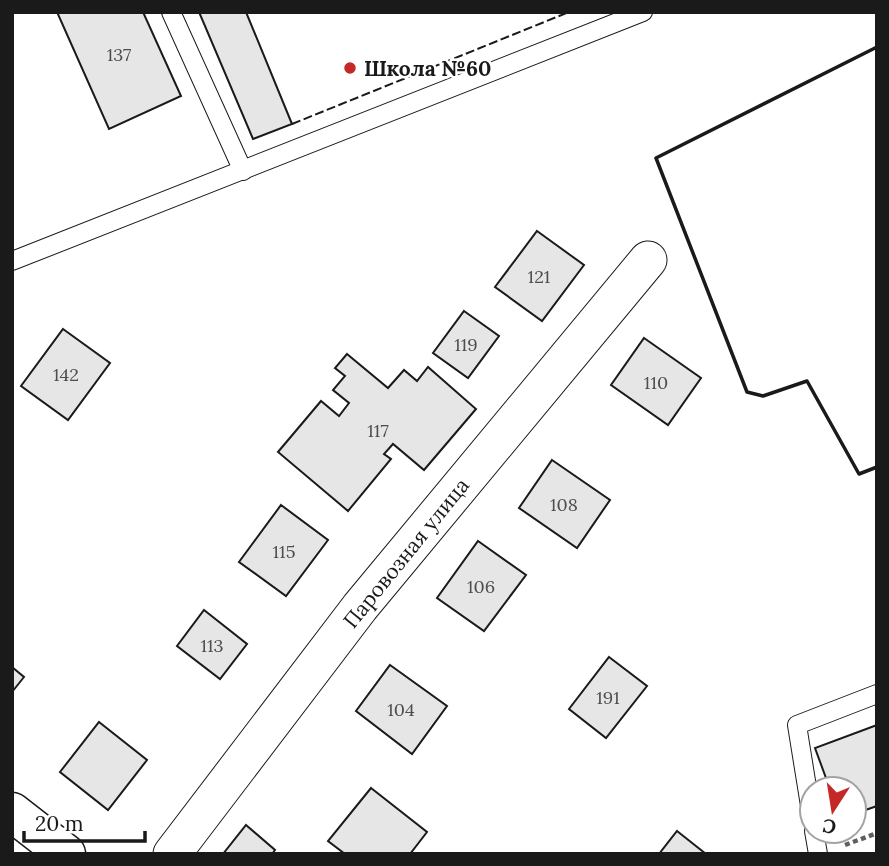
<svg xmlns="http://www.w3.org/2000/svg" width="889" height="866" viewBox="0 0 889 866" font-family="Lora,serif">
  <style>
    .building { fill: #e6e6e6; stroke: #1a1a1a; stroke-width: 2 }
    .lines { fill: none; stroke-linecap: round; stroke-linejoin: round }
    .lane-casing { stroke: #1a1a1a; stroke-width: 20 }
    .street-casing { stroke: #1a1a1a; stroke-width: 39 }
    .secondary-casing { stroke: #1a1a1a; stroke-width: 41 }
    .path { stroke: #5f5f5f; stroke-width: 4.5; stroke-dasharray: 5 3.5; stroke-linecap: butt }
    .lane { stroke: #fff; stroke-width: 18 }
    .street { stroke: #fff; stroke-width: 37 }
    .secondary { stroke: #fff; stroke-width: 38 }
    .fence { stroke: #1a1a1a; stroke-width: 2; stroke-dasharray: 9 3.5; stroke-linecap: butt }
    .wall { stroke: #1a1a1a; stroke-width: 3.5 }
    .poi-dot { fill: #c62828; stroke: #fff; stroke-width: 2.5 }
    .labels { text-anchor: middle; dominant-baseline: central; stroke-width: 5; stroke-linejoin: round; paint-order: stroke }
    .number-label { font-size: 18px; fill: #4d4d4d }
    .poi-label { font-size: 21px; font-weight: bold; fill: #1a1a1a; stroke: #fff; text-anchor: start }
    .street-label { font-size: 21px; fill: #1a1a1a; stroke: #fff }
  </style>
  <rect width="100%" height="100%" fill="#fff"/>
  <!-- building -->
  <g class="building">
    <path d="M57,12H143L181,96L109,129Z"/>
    <path d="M199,12H246L292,124L253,139Z"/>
    <path d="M537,231L584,265L542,321L495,287Z"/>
    <path d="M464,311L499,336L468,378L433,353Z"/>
    <path d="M63,329L110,363L68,420L21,386Z"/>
    <path d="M644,338L701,378L668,425L611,385Z"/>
    <path d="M347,354L388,388L404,370L417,381L428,367L476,409L424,470L393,444L384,454L391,459L348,511L278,452L321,401L339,416L349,403L333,390L345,376L335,368Z"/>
    <path d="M552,460L610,500L577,548L519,508Z"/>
    <path d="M281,505L328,540L286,596L239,562Z"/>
    <path d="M478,541L526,575L484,631L437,598Z"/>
    <path d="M204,610L247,644L220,679L177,646Z"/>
    <path d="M609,657L647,686L606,738L569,709Z"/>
    <path d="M390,665L447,706L412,754L356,711Z"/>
    <path d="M12,667L24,677L12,692Z"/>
    <path d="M99,722L147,760L108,810L60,772Z"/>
    <path d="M877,725V806L854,814V789H830L815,748Z"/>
    <path d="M371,788L427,832L410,854H345L328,841Z"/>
    <path d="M246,825L275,850L272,854H223Z"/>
    <path d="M677,831L706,854H659Z"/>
  </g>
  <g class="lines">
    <defs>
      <g id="lane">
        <path d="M171,12L243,171"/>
        <path d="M12,261L643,12"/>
        <path d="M812,818L797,725L877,694"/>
        <path d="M814,831L818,854"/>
      </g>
      <path id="street" d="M172,854L360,607L648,260"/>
      <path id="secondary" d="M12,812L66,854"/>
    </defs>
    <!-- lane casing -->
    <use href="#lane" class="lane-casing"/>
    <!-- street casing -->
    <use href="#street" class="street-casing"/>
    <!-- secondary casing -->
    <use href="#secondary" class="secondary-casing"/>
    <!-- path -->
    <path class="path" d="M845,845L877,833"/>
    <!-- lane -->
    <use href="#lane" class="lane"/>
    <!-- street -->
    <use href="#street" class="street"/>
    <!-- secondary -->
    <use href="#secondary" class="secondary"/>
    <!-- fence -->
    <path class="fence" d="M292,124L569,12"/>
    <!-- wall -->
    <path class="wall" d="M877,47L656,158L747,392L763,396L807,381L859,474L877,467"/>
  </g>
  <!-- markers -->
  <circle class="poi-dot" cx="350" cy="68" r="7"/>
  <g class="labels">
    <!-- number labels -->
    <g class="number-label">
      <text x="119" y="54">137</text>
      <text x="539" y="276">121</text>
      <text x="466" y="344">119</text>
      <text x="66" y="374">142</text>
      <text x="656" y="382">110</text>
      <text x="378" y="430">117</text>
      <text x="564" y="504">108</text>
      <text x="284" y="551">115</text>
      <text x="481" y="586">106</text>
      <text x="212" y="645">113</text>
      <text x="608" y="697">191</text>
      <text x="401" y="709">104</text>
    </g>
    <!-- poi labels -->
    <g class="poi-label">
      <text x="364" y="68">Школа №60</text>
    </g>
    <!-- street labels -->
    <g class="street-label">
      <text transform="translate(406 553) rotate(-51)">Паровозная улица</text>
    </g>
  </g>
  <!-- border -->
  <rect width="889" height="866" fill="none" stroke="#1a1a1a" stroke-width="28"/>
  <!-- north arrow -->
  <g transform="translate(833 810) rotate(192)"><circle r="33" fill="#ffffff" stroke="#a3a3a3" stroke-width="2"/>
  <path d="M0-5L12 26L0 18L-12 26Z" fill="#c62828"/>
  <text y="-10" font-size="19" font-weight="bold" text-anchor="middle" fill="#1a1a1a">С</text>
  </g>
  <!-- scale -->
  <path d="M24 831v10h121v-10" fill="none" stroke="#1a1a1a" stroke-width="3.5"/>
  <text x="35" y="831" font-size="21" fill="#1a1a1a" stroke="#ffffff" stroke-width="5" paint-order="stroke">20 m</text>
</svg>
